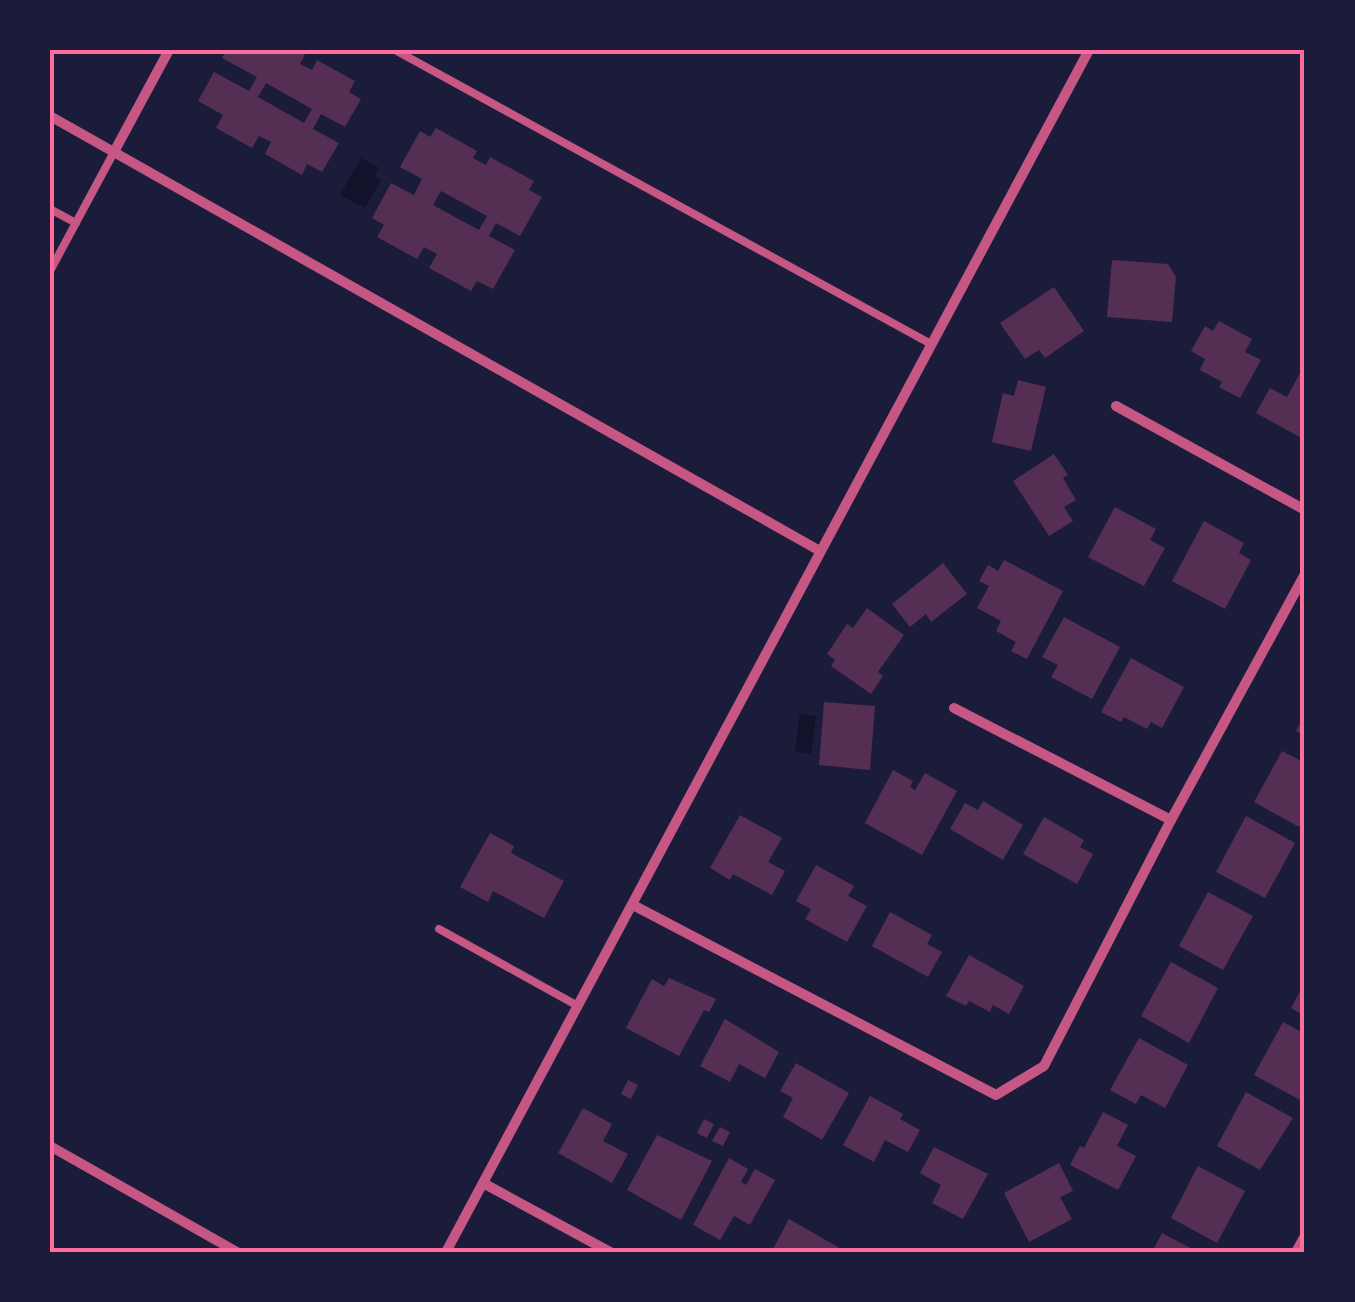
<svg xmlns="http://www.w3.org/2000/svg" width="1355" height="1302" viewBox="0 0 1355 1302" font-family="'IBM Plex Sans',sans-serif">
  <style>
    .water { fill: #12122b }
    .building { fill: #542f53; fill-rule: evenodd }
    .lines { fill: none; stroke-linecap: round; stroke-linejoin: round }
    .service { stroke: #c65784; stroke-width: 8 }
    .minor { stroke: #c65784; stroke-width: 10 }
    .neatline { fill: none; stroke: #ff6b9d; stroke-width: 4 }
  </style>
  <rect width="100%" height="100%" fill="#1b1b3a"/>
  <!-- water -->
  <g class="water">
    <path d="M361,158L379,168L375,176L381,180L365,208L340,195Z"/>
    <path d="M800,714L816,716L811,754L795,752Z"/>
  </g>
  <!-- building -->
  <g class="building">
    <path d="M226,50H297L305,54L300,64L312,70L317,60L355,81L349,92L361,99L345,127L321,114L313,129L339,143L322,172L307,164L302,175L265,154L271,142L259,136L252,148L216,128L223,115L198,101L214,72L249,91L257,77L222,58ZM266,83L312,109L304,123L258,97Z"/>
    <path d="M436,128L477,151L473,158L486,165L490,157L534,181L529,190L542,197L520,236L496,223L489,236L515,250L493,289L477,281L471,291L429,268L437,254L424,247L417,259L377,237L384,225L372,218L391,183L414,195L422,179L400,167L420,131L430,137ZM441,191L487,216L479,230L433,205Z"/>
    <path d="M1112,260L1168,264L1176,277L1172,322L1107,317Z"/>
    <path d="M1054,287L1084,331L1045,358L1039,350L1025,359L1000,323Z"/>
    <path d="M1219,321L1252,339L1245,352L1261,360L1240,398L1219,387L1222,382L1200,370L1205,359L1191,351L1205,326L1213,331Z"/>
    <path d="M1300,373L1305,376V440L1256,413L1270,388L1287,397Z"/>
    <path d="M1018,380L1046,387L1031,451L992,442L1003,393L1014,396Z"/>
    <path d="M1054,454L1068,475L1063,478L1076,500L1064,507L1073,521L1049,536L1013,481Z"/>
    <path d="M1115,507L1156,529L1150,540L1165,548L1144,586L1088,557Z"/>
    <path d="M1204,521L1244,543L1239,553L1251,560L1225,609L1172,581Z"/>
    <path d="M1004,560L1063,591L1027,659L1011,651L1016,642L996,631L1001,621L977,608L989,586L979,581L988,565L998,571Z"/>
    <path d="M943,563L967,594L931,622L926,614L910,627L892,604Z"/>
    <path d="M867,608L904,635L878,672L883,676L871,694L831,666L835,660L827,654L847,624L853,628Z"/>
    <path d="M1064,617L1120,647L1092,699L1051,677L1058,665L1042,657Z"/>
    <path d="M1131,658L1184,687L1162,728L1151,722L1147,729L1124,717L1121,722L1101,712Z"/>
    <path d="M824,702L875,706L870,770L819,765Z"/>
    <path d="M1305,713V736L1296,731Z"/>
    <path d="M1282,751L1305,763V817L1299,827L1254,802Z"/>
    <path d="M893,770L913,781L910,787L915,790L925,773L957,791L922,855L865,823Z"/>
    <path d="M983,801L1023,825L1003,860L950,829L965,803L978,810Z"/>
    <path d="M740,815L782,838L768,862L785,871L772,895L733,874L730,880L710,868Z"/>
    <path d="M1246,816L1295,843L1265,898L1216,872Z"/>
    <path d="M1044,817L1084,840L1080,847L1093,854L1077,884L1023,854Z"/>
    <path d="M490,833L514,846L511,853L564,881L544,918L493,891L488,902L460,887Z"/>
    <path d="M816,865L854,886L848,896L867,906L847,942L805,919L811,909L796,901Z"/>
    <path d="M1208,892L1253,916L1223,970L1179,946Z"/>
    <path d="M890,912L932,935L927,944L942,952L928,977L872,946Z"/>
    <path d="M969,955L1024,986L1009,1014L993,1005L990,1012L969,1001L966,1006L946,996Z"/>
    <path d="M1171,962L1218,988L1189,1043L1141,1016Z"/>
    <path d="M669,978L716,999L709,1012L704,1010L679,1056L626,1028L652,979L664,986Z"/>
    <path d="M1305,982V1016L1291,1008Z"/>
    <path d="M725,1019L779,1052L765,1078L739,1064L730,1082L700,1066Z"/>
    <path d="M1283,1022L1305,1034V1095L1302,1101L1254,1075Z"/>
    <path d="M1139,1038L1188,1065L1165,1108L1141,1095L1136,1104L1110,1090Z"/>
    <path d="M796,1063L849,1093L822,1140L783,1117L793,1098L780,1091Z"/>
    <path d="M628,1080L638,1085L631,1099L621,1094Z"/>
    <path d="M1246,1092L1293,1118L1260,1170L1217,1146Z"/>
    <path d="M870,1096L903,1114L900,1119L920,1130L908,1152L885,1140L874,1162L843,1145Z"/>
    <path d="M583,1108L612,1124L603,1141L628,1154L612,1183L558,1153Z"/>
    <path d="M1103,1112L1128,1125L1117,1146L1136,1156L1118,1190L1070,1165L1080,1146L1084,1148Z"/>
    <path d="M704,1119L714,1124L707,1138L697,1133Z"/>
    <path d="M720,1127L730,1132L723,1146L712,1141Z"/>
    <path d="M657,1135L712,1161L681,1220L627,1190Z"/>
    <path d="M934,1147L988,1174L963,1219L932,1203L941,1185L920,1173Z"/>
    <path d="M729,1158L748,1169L741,1182L746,1185L755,1169L775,1180L750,1225L734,1216L720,1240L693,1225Z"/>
    <path d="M1059,1163L1073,1191L1060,1197L1072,1219L1029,1242L1004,1193Z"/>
    <path d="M1198,1166L1245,1191L1217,1243L1171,1218Z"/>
    <path d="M789,1219L843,1250L842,1252H779L773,1249Z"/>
    <path d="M1162,1233L1198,1252H1152Z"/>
  </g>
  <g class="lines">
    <!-- service -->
    <g class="service">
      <path d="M395,50L931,344"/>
      <path d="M50,209L76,223"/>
      <path d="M50,271L114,152"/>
      <path d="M439,929L578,1006"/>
    </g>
    <!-- minor -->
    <g class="minor">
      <path d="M50,116L820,551"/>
      <path d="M114,152L169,50"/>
      <path d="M1116,406L1305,510"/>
      <path d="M954,708L1171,820"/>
      <path d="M633,905L996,1095L1044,1066L1171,820L1305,574"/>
      <path d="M50,1146L237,1252"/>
      <path d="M483,1183L610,1252"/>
      <path d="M446,1252L1089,50"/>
      <path d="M1296,1252L1305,1236"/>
    </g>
  </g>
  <!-- border -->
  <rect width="1355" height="1302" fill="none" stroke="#1b1b3a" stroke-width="105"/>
  <rect x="52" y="52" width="1250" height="1198" class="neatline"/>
</svg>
